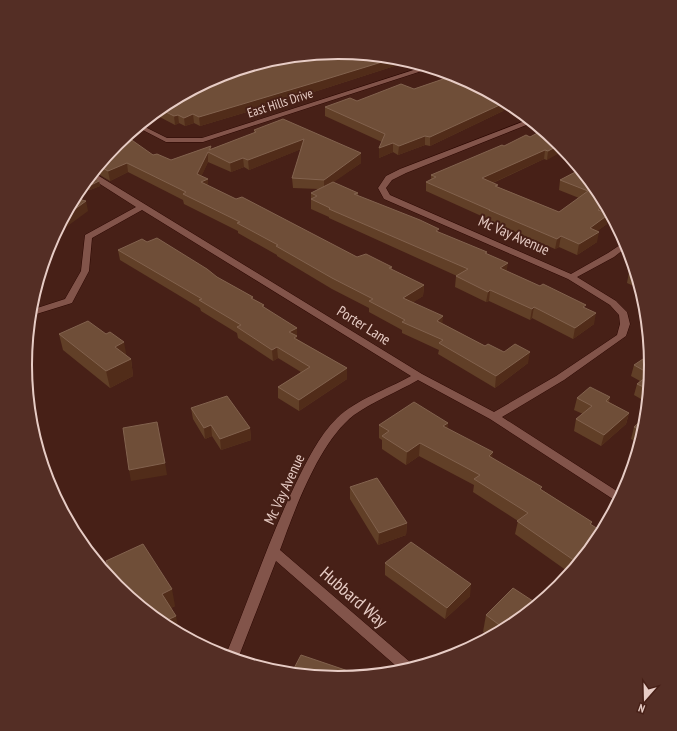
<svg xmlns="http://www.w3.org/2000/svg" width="677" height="731" viewBox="0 0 677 731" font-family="'PT Sans Narrow',sans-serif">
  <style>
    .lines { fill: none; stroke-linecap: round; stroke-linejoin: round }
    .street-casing { stroke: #2c0702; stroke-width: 1 }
    .street { fill: #82544a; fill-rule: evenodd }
    .wall { fill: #613f27 }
    .shaded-wall { fill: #512c19 }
    .building { fill: #6f4e38; stroke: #82624e }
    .labels { text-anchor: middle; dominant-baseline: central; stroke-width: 4; stroke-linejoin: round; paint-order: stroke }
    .far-street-label { font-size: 13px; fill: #e7ccc5; stroke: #472017 }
    .street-label { font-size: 15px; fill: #e7ccc5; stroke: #472017 }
    .near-street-label { font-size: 18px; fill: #e7ccc5; stroke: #472017 }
    .rim { fill: none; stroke: #e7ccc5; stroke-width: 2 }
  </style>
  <rect width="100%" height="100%" fill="#472017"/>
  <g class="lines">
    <defs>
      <g id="street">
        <path d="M426,66L431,68L203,142H166L137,127L141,125L167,138H202Z"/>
        <path d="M530,119L534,122L406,173L392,180L386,188L390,195L571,274L608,253L626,241L628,246L614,257L577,277L616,301L627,312L630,324L626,336L564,380L502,417L623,495L619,503L490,419L418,380C397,392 374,401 354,415C319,442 295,509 280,550L417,668L403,672L276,561L237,661L225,657C249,600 268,541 295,485C307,461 318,437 337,418C357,399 386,390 411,376L142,210L92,238L89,271L72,303L30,316L31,310L65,299L81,271L85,235L136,207L89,177L94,173L422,374L494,412L556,376L617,335L620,324L619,315L610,305L568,279L384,199L378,188L386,176L400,169Z"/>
      </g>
    </defs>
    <!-- street casing -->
    <use href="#street" class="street-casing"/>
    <!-- street -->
    <use href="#street" class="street"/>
  </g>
  <!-- wall -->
  <g class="wall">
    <path d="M400,58L410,61L320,90L200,126L194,123L185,126L179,123L175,125L154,114L165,105Z"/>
    <path d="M449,73L459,76L507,102L503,111L430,146L425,145L398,155L393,152L379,158V148L382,142L325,116V107L357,101L414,89L449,77Z"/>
    <path d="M254,130L361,163L333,182L358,193V196L487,254L507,271L585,308L594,324L573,339L532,318L530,320L489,301L486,302L455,287L456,276H457L329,218V217L311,209V193L319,189L293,188L292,178L301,149L249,170L244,167L231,172L208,162L201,176L208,186L357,257L392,267V270L424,285L423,296L413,302L442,323L485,346L504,352L528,363L495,388L438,354L439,350L402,333V330L369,312V308L332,289L277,256V255L238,233V231L184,204L183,200L128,172L110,181L95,172V170L117,144L171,160L211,146V149L254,133Z"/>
    <path d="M530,137L560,144L547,160L544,159L493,183L498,187L559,212L579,198L559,190L560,180L581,169L606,206L605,212L607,224L597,231V242L577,255L559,247L555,249L488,220V219L426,191V182L431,179V175L504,146Z"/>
    <path d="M91,176L99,181L100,186L90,190L81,187Z"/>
    <path d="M147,242L217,277L253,297V299L264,305V308L297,328V339L347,368V379L299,411L278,398V387L301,372L278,358L273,361L238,338L237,333L201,311L200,308L120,260L118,250Z"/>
    <path d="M635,268L641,289L627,283L629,272Z"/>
    <path d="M59,334L127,357L131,359L133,376L110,388L63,350Z"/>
    <path d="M634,365L652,366L648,403L634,395L637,384L640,381L631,376Z"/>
    <path d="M610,397L609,402L629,413L626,424L601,446L574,431L576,419L583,414L574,410L577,398Z"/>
    <path d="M191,408L250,428L251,440L221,450L212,436L205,439L193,419Z"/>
    <path d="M448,423L447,429L592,522L591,525L599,540L570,575V573L515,534L518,521L473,492L474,485L419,456L406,465L382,449V440L379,438V425Z"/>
    <path d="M634,427H646L634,466L629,464L632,452L641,444L631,439Z"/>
    <path d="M350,487L407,523L406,535L378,545L350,499Z"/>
    <path d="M106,561L175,606L171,608L179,633L164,626L117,587L110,578Z"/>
    <path d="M385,563L470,596L445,619L385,575Z"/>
    <path d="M486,615L512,626L491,638L483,632Z"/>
  </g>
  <!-- shaded-wall -->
  <g class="shaded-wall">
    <path d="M395,58H400L410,61L320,90L200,126L199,117Z"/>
    <path d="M505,101L507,102L503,111L430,146V137Z"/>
    <path d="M193,114L194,123L185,126L184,118Z"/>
    <path d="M178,115L179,123L175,125L174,116Z"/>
    <path d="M425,136V145L398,155L399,146Z"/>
    <path d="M304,139V148L249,170L248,160Z"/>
    <path d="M393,143V152L379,158V148Z"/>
    <path d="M561,144L565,150L547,160L548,151Z"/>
    <path d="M545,150L544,159L481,188L482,178Z"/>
    <path d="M208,152V162L198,184L197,174Z"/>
    <path d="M361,153V163L324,189V180Z"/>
    <path d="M243,158L244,167L231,172L230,163Z"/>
    <path d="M127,163L128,172L110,181L108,171Z"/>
    <path d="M208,179V189L201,182Z"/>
    <path d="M99,181L100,186L90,190L89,186Z"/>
    <path d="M603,199L607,206L605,213L598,210L600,201Z"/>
    <path d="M86,201L88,211L54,236L64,217Z"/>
    <path d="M609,214L607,224L588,238L590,228Z"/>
    <path d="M599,232L597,242L577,255L579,244Z"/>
    <path d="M561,236L559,247L555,249L557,239Z"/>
    <path d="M508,263L506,274L500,268Z"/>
    <path d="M42,270L44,284L37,286L41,270Z"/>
    <path d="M424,285L423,296L403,309V298Z"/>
    <path d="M490,290L489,301L486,302L488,292Z"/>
    <path d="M534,307L532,318L530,320L532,309Z"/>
    <path d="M596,313L594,324L573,339L575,328Z"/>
    <path d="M443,316L442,327L437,321Z"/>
    <path d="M297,328V347L289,332Z"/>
    <path d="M124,342L127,359L115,347Z"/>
    <path d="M277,347L278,358L273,361L272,350Z"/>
    <path d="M530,352L528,363L495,388L496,376Z"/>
    <path d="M131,359L133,376L110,388L106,371Z"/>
    <path d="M347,368V379L299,411V400Z"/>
    <path d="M629,413L626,424L601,446L604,435Z"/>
    <path d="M448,423L447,436L443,426Z"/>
    <path d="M211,425L212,436L205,439L204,428Z"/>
    <path d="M250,428L251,440L221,450L220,439Z"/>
    <path d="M420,443L419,456L406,465L407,452Z"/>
    <path d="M493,452L491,465L489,456Z"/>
    <path d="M165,463L167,475L131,481L129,470Z"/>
    <path d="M46,466L50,483L48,484L43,467Z"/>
    <path d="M407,523L406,535L378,545L379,533Z"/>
    <path d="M471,584L470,596L445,619L447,608Z"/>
    <path d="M172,589L175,606L165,611L162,594Z"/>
    <path d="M176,616L179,633H178L164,626L161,623Z"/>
  </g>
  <!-- building -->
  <g class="building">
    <path d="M339,52L395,58L320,81L199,117L193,114L184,118L178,115L174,116L160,109L165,105L219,76L278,58Z"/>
    <path d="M455,75L459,76L505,101L504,103L430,137L425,136L399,146L393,143L379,148L385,134L325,107L350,98L357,101L401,84L414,89Z"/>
    <path d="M283,119L361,153L324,180L292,178L304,139L248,160L243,158L230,163L208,152L197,174L208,179L201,182L236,199L242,197L357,257L366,254L392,267L389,268L424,285L403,298L443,316L437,321L485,346L488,344L504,352L515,344L530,352L496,376L439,343L443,340L402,322L405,320L369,301L373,299L332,278L276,246L278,245L237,223L240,222L183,194L186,192L127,163L108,171L99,166L106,157H107V156L117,144L126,136L153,155L157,154L171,160L211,146L209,150L256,132L254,130Z"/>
    <path d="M543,130L561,144L548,151L545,150L482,178L498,185L495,186L559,212L588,191L560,180L581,169L599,192L603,199L600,201L605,203L606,204L598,210L609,214L590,228L599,232L579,244L561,236L557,239L489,210H490L426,182L436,177L431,175L476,156L502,145L504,146L526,135L530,137Z"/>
    <path d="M91,176L99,181L89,186L84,184Z"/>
    <path d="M333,182L358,193L354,194L420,220L439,229L436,231L487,252L485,253L508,263L500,268L540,286L543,284L586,305L583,307L596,313L575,328L534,307L532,309L490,290L488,292L456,276L468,269L329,209L330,208L311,199L317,196L311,193Z"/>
    <path d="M74,198L86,201L64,217Z"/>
    <path d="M157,238L207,269L217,277L253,297L251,298L264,305L262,306L297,328L289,332L297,336L294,338L347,368L299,400L278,387L310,367L277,347L272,350L237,327L241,325L199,300L202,299L118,250L142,239L147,242Z"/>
    <path d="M635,268L637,275L629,272Z"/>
    <path d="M88,321L106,334L110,332L124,342L115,347L131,359L106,371L59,334Z"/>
    <path d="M651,350L652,366L650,390L637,384L650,374L634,365L646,357Z"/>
    <path d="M590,387L610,397L606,401L629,413L604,435L576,419L592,406L577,398Z"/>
    <path d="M227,396L250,428L220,439L211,425L204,428L191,408Z"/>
    <path d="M414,402L448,423L443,426L493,452L489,456L542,487L540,489L592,522L590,524L603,532L599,540L577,566L573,564L575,561L517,521L528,513L474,479L480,475L420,443L407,452L382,436L389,431L379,425Z"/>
    <path d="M647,415L646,427L644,432L634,427Z"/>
    <path d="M157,422L165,463L129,470L123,428Z"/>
    <path d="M641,444L637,455L632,452Z"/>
    <path d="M42,463L46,466L43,467Z"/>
    <path d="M377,478L407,523L379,533L350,487Z"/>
    <path d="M411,542L471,584L447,608L385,563Z"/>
    <path d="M143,544L172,589L162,594L176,616L161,623L125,594L106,561Z"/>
    <path d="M513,588L539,605L512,626L506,630L486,615Z"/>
    <path d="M301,655L360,675L359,677L338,679L291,674Z"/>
  </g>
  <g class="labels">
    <!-- far-street labels -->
    <g class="far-street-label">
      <text transform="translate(280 103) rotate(-18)">East Hills Drive</text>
    </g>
    <!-- street labels -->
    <g class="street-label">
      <text transform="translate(514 235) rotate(24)">Mc Vay Avenue</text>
      <text transform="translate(364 325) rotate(32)">Porter Lane</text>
      <text transform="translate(284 489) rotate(-65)">Mc Vay Avenue</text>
    </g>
    <!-- near-street labels -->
    <g class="near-street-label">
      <text transform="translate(354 597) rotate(41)">Hubbard Way</text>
    </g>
  </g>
  <!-- crop -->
  <path d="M0 0H677V731H0ZM32 365a306 306 0 1 1 612 0a306 306 0 1 1-612 0Z" fill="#542e25" fill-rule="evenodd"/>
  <path class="rim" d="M32 365a306 306 0 1 1 612 0a306 306 0 1 1-612 0Z"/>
  <!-- north arrow -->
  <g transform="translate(645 699) rotate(200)" stroke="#472017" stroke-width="3" paint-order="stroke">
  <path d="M0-3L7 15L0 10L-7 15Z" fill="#e7ccc5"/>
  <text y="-6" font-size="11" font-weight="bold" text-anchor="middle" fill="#e7ccc5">N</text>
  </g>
</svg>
